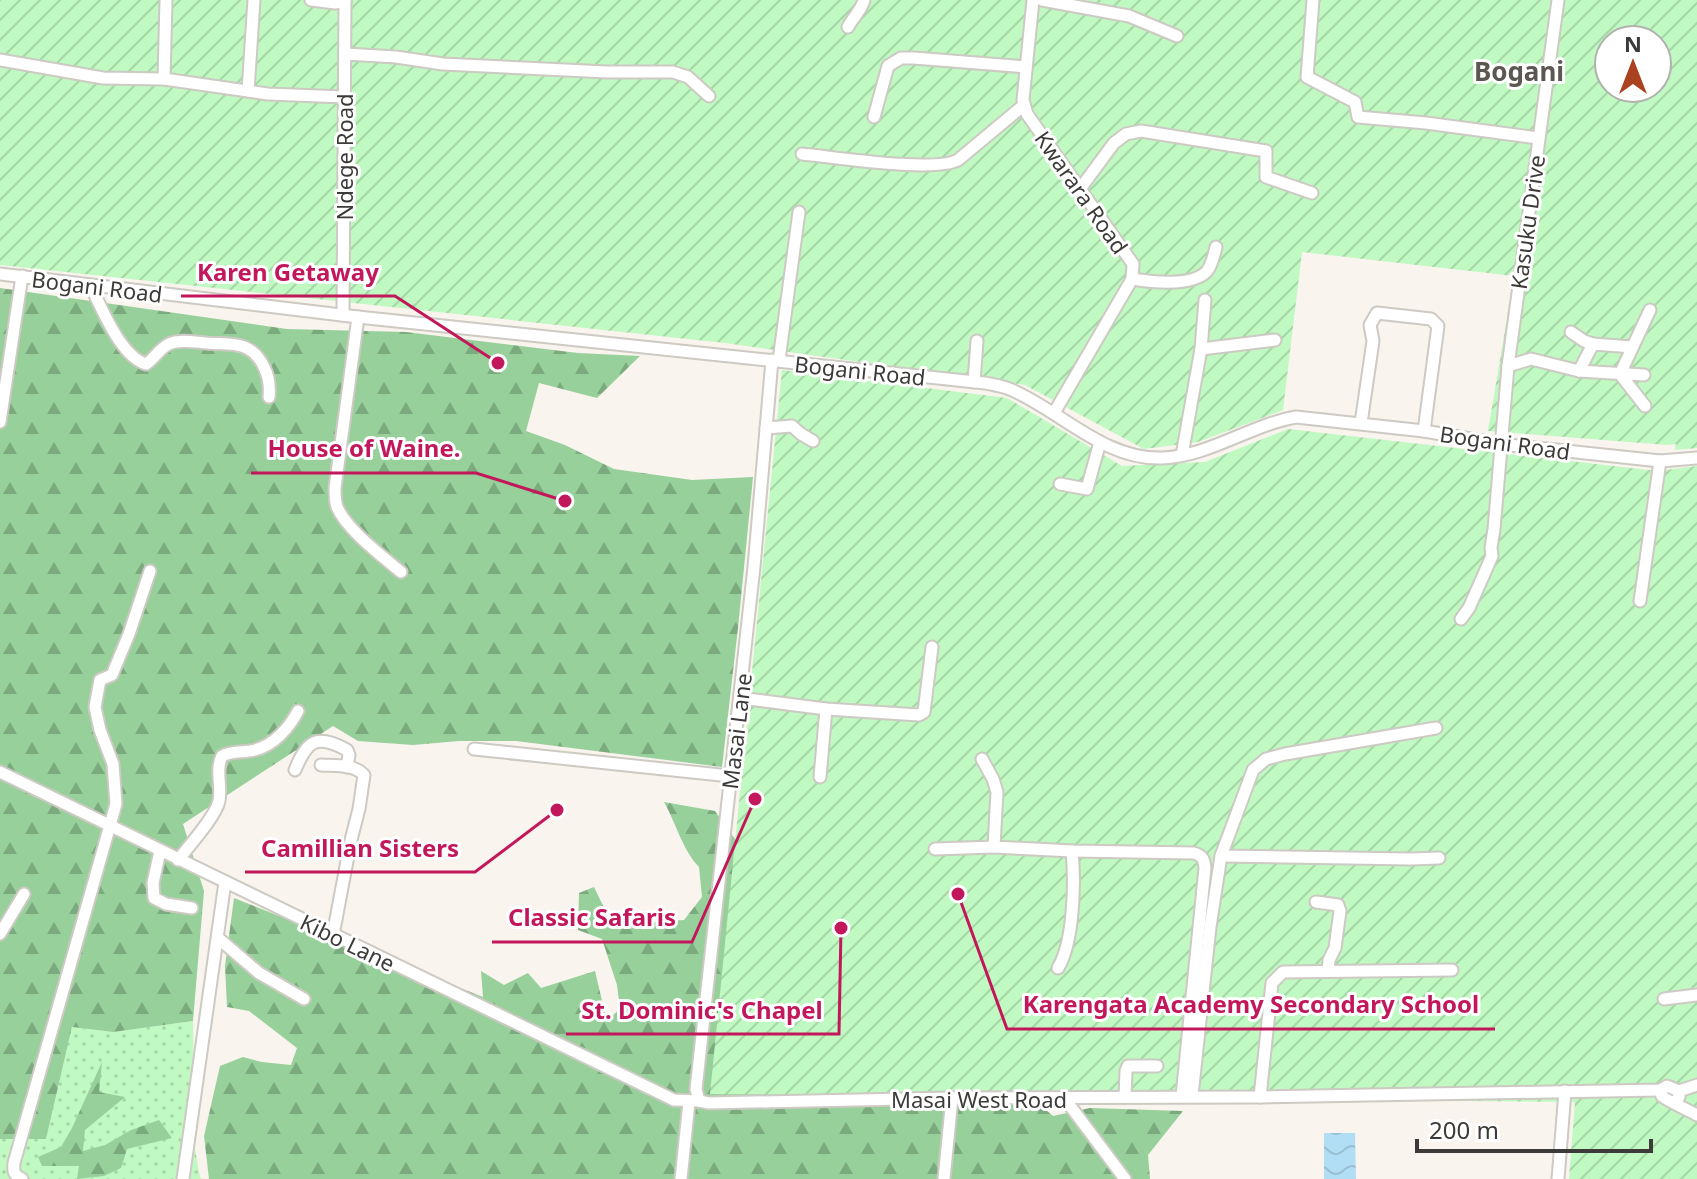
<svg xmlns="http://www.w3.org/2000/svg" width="1697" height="1179" viewBox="0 0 1697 1179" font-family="'Noto Sans',sans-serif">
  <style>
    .grass { fill: url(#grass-dots) }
    .forest { fill: url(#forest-firs) }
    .garden { fill: url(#garden-furrows); fill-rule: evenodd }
    .water { fill: url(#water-waves) }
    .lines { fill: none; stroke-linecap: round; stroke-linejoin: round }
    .minor-casing { stroke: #cdc9c3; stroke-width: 15 }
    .minor { stroke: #fff; stroke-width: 11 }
    .labels { text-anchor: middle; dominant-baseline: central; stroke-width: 6; stroke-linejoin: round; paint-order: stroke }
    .street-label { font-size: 22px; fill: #3d3b39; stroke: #fff }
    .quarter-label { font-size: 26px; font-weight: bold; fill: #5b5752; stroke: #fff }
    .leader { fill: none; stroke: #c2185b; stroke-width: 3 }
    .callout-dot { fill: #c2185b; stroke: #fff; stroke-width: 3 }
    .callout-label { font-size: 24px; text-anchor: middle; font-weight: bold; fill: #c2185b; stroke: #fff; stroke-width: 6; stroke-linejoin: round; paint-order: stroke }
  </style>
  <defs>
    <pattern id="grass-dots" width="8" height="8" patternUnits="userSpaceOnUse" patternTransform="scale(2)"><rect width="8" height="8" fill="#c0f9c2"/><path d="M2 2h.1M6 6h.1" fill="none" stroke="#a6d6a7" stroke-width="1.8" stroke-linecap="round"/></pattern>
    <pattern id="forest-firs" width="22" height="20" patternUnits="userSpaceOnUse" patternTransform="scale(2)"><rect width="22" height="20" fill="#97d09a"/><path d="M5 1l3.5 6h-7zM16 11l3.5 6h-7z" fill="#7caa7f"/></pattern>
    <pattern id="garden-furrows" width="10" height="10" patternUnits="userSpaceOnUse" patternTransform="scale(2)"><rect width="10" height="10" fill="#c0f9c2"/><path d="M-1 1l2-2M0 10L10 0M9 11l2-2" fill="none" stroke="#a6d6a7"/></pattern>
    <pattern id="water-waves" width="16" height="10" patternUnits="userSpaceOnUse" patternTransform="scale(2)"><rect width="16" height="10" fill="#b1ddf5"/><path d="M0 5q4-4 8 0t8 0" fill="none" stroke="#99bfd3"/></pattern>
  </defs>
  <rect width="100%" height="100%" fill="#f9f4ee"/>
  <!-- grass -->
  <path class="grass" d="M193,1021L195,1149L200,1177L202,1179H0V1139H46L72,1027L113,1032Z"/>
  <!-- forest -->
  <g class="forest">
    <path d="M0,288L287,329L406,332L578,353L640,356L597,398L539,383L526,431L565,445L614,469L692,480L753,477L738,628L722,767L516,741H459L413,745L358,741L333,726L183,824L204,891L193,1021L113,1032L72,1027L46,1139H0Z"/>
    <path d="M664,802L715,811L750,860L1053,1116L1090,1108L1183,1111L1148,1155L1150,1179H209L204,1136L220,1066L243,1057L262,1062L291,1065L297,1048L249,1011L227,1007L225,966L234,898L483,997L481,971L504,985L528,973L541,988L595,971L607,1022L620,1008L617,985L602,939L578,930L579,893L594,887L609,918L640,923L684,920L702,897L699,867C682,849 676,823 664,802Z"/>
    <path d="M102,1062L99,1092L125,1097L85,1130L83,1151L105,1145L131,1130L159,1120L172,1138L127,1149L121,1168L104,1176L77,1179L79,1166H42L38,1157L61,1147L72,1128Z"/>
  </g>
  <!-- garden -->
  <g class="garden">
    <path d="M0,0H1697V448L1675,450L1676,444L1667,445L1488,431L1514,276L1302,252L1283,410L1198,442L1144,449L1025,385L725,343L0,265ZM1609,40H1657V88H1609Z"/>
    <path d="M782,370L1007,398L1122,466L1205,462L1288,429L1657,471L1697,466V1179H1569L1575,1102L710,1094Z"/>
  </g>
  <!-- water -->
  <path class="water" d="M1324,1133H1355L1356,1179H1324Z"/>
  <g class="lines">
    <defs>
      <g id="minor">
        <path d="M311,0L335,3L345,1"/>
        <path d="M1033,0L1023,100L1027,114L1133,264L1132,279L1054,413"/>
        <path d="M1042,0L1129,16L1177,36"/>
        <path d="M1313,0L1307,77L1355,102L1358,117L1426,123L1538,138"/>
        <path d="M848,27C853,17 861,11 864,0"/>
        <path d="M345,54L396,57L443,64L607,72H673L688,77L709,96"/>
        <path d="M0,60L103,78L164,79L166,0"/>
        <path d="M164,79L268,94L344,97"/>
        <path d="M248,91L254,0"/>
        <path d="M874,117L888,66L901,58H914L1026,67"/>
        <path d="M802,154C834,157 934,173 958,160L1024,105"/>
        <path d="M1080,189L1114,143L1126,134L1141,131L1266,151V177L1312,193"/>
        <path d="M0,274L358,317L985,383C995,385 1005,386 1014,391C1063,413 1105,460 1162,458C1210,456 1250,425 1296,417L1424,431L1500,444L1660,461L1697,458"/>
        <path d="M1132,279C1151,282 1193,287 1207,271C1212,265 1214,255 1216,247"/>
        <path d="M90,285C102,308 120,356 146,364C154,359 160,348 169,344C179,339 195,342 206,343C232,345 251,340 264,367C269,377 270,387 269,397"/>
        <path d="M343,315L345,0"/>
        <path d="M358,317L335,488C335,494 335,501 337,507C347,530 382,556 401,572"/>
        <path d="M1571,332L1584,341L1593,344"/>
        <path d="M1201,349L1275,340"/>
        <path d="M779,360L799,212"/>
        <path d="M1508,366L1531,359L1579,371L1644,375"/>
        <path d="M1579,371L1593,344L1632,347"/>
        <path d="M974,382L977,341"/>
        <path d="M1645,406L1620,374L1650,310"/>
        <path d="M0,422L22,276"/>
        <path d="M1361,423L1373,341L1370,325L1377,313L1431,319L1438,326L1424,431"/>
        <path d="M766,428L792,426L801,434L813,441"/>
        <path d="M1182,455L1201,349L1205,300"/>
        <path d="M1060,484L1087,489L1100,442"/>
        <path d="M1640,601L1660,461"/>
        <path d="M1461,619L1469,608L1492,556L1491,548L1494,529L1508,366L1558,0"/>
        <path d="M740,698L826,709L919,715L924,712L932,647"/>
        <path d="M474,749L730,776"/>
        <path d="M982,759L993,779L997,792L994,847L1072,851L1194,853C1203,856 1204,859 1205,868L1182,1096"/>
        <path d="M321,765C335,766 354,764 364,775L359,809L351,840L333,935"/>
        <path d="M295,770C307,741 316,733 347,750L349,755L347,767"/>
        <path d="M0,772L674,1100L699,1101L709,1103L952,1098L1260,1097L1660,1090L1667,1086L1679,1091V1097L1675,1102"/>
        <path d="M820,777L826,709"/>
        <path d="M935,849L994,847"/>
        <path d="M160,851L153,883L154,898L166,904L192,908"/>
        <path d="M1221,856L1410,859L1439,858"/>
        <path d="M178,860C189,846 216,816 219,801C222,786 215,770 222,756C233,750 243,753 255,750C274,745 289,728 298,711"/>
        <path d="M1316,902L1338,905L1340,911L1335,948L1329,960L1328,971"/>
        <path d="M0,934L24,894"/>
        <path d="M218,938L259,973L304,999"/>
        <path d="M1058,968C1074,942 1075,882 1072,851"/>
        <path d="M1664,999L1697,995"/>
        <path d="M1660,1090C1661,1092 1661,1095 1662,1096C1664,1099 1692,1112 1697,1115"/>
        <path d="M1679,1091L1697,1085"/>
        <path d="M1192,1096L1210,927L1221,856L1253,770L1266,759L1285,754L1436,728"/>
        <path d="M1125,1097L1126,1071L1128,1066H1157"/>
        <path d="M1260,1097L1272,983L1283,972L1452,970"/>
        <path d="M1065,1099L1125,1179"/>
        <path d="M699,1101L696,1089L754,567L772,360"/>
        <path d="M22,1179C14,1175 13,1172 14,1163L116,804L113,764L100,730L95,707L100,680L112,675L129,634L150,571"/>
        <path d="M183,1179L225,882"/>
        <path d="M681,1179L689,1102"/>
        <path d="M944,1179L952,1098"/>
        <path d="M1558,1179L1565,1091"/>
      </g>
    </defs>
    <!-- minor casing -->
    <use href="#minor" class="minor-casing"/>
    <!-- minor -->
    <use href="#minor" class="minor"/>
  </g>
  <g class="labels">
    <!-- street labels -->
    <g class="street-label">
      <text transform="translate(344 157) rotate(-90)">Ndege Road</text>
      <text transform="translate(1082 192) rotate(55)">Kwarara Road</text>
      <text transform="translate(1527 222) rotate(-82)">Kasuku Drive</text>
      <text transform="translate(97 286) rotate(7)">Bogani Road</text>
      <text transform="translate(860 370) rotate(6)">Bogani Road</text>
      <text transform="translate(1505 442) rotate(8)">Bogani Road</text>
      <text transform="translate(736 731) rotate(-83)">Masai Lane</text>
      <text transform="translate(348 942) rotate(26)">Kibo Lane</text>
      <text x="979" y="1099">Masai West Road</text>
    </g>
    <!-- quarter labels -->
    <g class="quarter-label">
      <text x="1519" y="71">Bogani</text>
    </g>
  </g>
  <!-- callouts -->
  <path class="leader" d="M498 363L395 296H181M565 501L476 473H251M557 810L475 872H245M755 799L692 942H492M958 894L1007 1029H1495M841 928L839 1034H566"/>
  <g class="callout-dot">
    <circle cx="498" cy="363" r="8"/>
    <circle cx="565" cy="501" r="8"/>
    <circle cx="557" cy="810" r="8"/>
    <circle cx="755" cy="799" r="8"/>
    <circle cx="958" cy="894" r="8"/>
    <circle cx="841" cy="928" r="8"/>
  </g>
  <g class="callout-label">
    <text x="288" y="281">Karen Getaway</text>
    <text x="364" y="457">House of Waine.</text>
    <text x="360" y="857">Camillian Sisters</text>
    <text x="592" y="926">Classic Safaris</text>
    <text x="1251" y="1013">Karengata Academy Secondary School</text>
    <text x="702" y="1019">St. Dominic's Chapel</text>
  </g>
  <!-- north arrow -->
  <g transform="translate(1633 64)"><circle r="38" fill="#ffffff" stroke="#b1b1b0" stroke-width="2"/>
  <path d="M0-6L14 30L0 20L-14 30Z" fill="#aa4220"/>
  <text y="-12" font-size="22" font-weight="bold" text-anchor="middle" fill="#3d3b39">N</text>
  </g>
  <!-- scale -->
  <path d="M1417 1139v12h234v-12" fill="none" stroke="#3d3b39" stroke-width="4"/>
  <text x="1429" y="1139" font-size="24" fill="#3d3b39" stroke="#ffffff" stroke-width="6" paint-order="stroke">200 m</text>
</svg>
